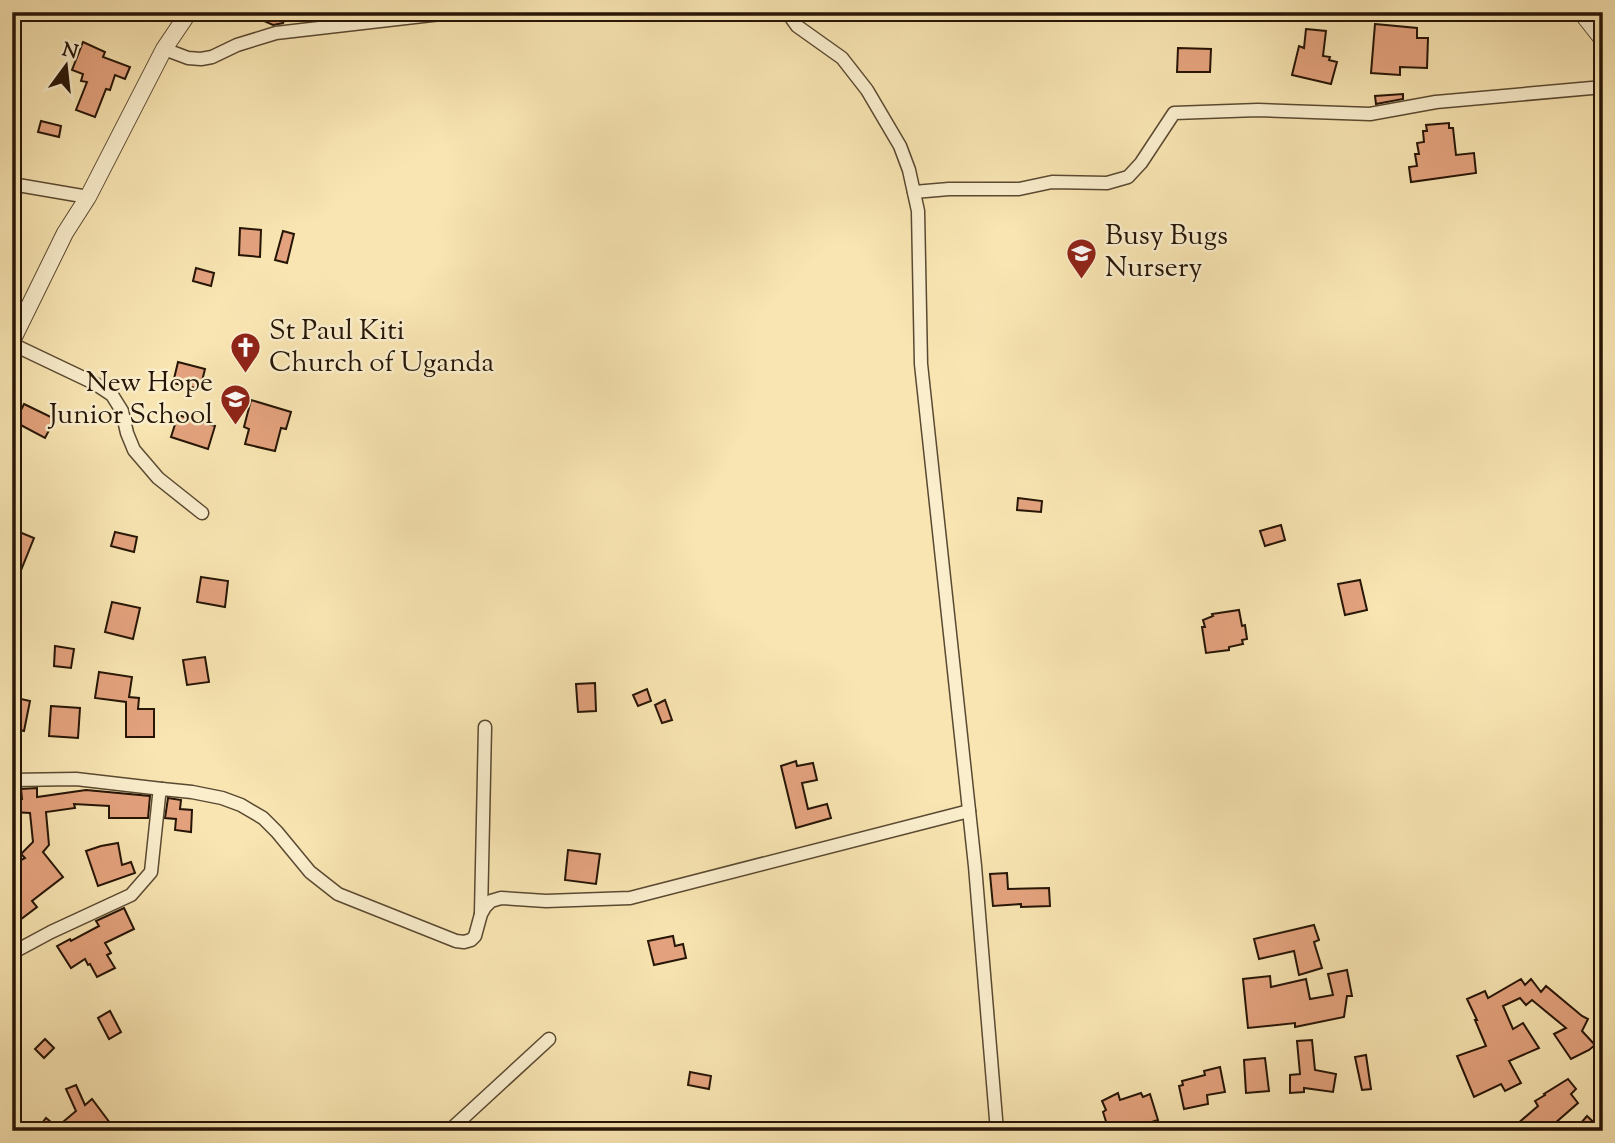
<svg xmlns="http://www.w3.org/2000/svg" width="1615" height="1143" viewBox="0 0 1615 1143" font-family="'Sorts Mill Goudy',serif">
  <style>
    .building { fill: #e4a37e; stroke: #261506; stroke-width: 2 }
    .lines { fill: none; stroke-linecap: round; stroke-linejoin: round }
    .minor-casing { stroke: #5a4931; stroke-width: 15 }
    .tertiary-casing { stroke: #5a4931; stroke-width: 18 }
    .minor { stroke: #faeecd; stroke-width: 12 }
    .tertiary { stroke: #faeecd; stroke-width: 16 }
    .labels { text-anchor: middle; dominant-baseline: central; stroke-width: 5; stroke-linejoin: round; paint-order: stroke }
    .poi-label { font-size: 28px; fill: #261506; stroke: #faeecd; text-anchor: start }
  </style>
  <rect width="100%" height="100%" fill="#f8e5b2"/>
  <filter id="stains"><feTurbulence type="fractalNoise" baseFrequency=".00286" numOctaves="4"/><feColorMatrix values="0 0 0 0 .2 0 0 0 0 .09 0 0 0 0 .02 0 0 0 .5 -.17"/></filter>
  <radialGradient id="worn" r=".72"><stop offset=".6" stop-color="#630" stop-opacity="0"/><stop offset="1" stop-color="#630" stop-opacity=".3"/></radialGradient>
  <!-- building -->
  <g class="building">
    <path d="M244,12H288L283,23L273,25Z"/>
    <path d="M1375,24L1417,28V38H1428L1427,68L1400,67V75L1371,73Z"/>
    <path d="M1306,29L1326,31L1323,56L1330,57L1329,60L1337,62L1331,84L1292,75L1299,46L1304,48Z"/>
    <path d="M83,42L105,52L103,57L130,67L125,79L115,75L110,90L106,89L95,117L76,110L87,82L81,81L83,74L72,70Z"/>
    <path d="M1178,48L1211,49L1210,72H1177Z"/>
    <path d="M1403,94V99L1376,104L1375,96Z"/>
    <path d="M41,121L61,126L59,137L38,132Z"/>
    <path d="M1449,123V128H1453L1456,155L1474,153L1476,173L1411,182L1409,167L1417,166L1415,154H1419L1417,143L1424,142L1423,131H1427L1426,125Z"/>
    <path d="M240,228L261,230L260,257L239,255Z"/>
    <path d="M283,231L294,234L287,263L275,260Z"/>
    <path d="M196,268L214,273L211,286L193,281Z"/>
    <path d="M178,362L205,369L200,389L173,383Z"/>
    <path d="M251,400L291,412L286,429L281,428L275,451L245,444L249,429L244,427Z"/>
    <path d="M24,404L55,419L45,438L15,422Z"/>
    <path d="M178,415L215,426L208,449L171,437Z"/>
    <path d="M1018,498L1042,501L1041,512L1017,510Z"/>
    <path d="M1281,525L1285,540L1265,546L1260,531Z"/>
    <path d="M12,529L34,538L13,590H12Z"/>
    <path d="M115,532L137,537L134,552L111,546Z"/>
    <path d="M201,577L228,581L225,607L197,602Z"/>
    <path d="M1360,580L1367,610L1345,615L1338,584Z"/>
    <path d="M112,602L140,608L133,639L105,632Z"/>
    <path d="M1239,610L1242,626L1245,625L1247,639L1242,640L1243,644L1229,647V650L1206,653L1202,627H1205L1203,620L1213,616L1212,614Z"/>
    <path d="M55,646L74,649L71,668L54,666Z"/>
    <path d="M205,657L209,682L187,685L183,660Z"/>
    <path d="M99,672L132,677L129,697L139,698L138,709H154V737H126V702L95,698Z"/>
    <path d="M595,683L596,711L578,712L576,684Z"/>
    <path d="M647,689L651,701L638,706L633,695Z"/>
    <path d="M12,697L30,701L24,731L12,728Z"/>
    <path d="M665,700L672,720L662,723L655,705Z"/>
    <path d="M51,706L80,708L78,738L49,736Z"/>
    <path d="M796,761L797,766L813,763L817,780L802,783L808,809L827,804L831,818L796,828L781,766Z"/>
    <path d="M37,788V797L86,790L150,796L148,818H109V806L74,804L75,808L46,812L49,845L43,852L63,877L32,901L37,907L12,926V865L25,858L21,854L33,842L30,813L12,812V799H22L21,789Z"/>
    <path d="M168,798L181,800L180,809L192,810L191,832L175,830L176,819L165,818Z"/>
    <path d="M118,843L122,865L131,862L135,873L98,886L86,851L101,846Z"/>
    <path d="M568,850L600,854L596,884L565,880Z"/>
    <path d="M1007,873L1008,889L1049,888L1050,906L1021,907V904L993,906L990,874Z"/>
    <path d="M124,908L134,929L105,943L111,953L107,955L115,968L97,977L90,964L88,965L85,959L71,968L57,946L70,939L71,941L99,926L96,921Z"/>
    <path d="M1314,925L1319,940L1314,942L1322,968L1299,975L1294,951L1259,959L1254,939Z"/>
    <path d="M673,936L675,946L683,944L686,958L654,965L648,941Z"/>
    <path d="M1347,970L1352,996H1347L1344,1017L1295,1027V1023L1248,1028L1243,979L1270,976L1271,987L1306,979L1310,999L1333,995L1328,974Z"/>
    <path d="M1521,979L1525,985L1531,979L1541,992L1546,986L1582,1016L1588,1019L1582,1031L1595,1045L1589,1050L1571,1059L1554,1034L1566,1028L1532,1000L1526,1005L1520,998L1503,1006L1513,1029L1523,1023L1539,1048L1509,1061L1521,1083L1505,1091L1501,1084L1474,1097L1457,1056L1486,1046L1475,1020H1477L1467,999L1485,991L1488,998Z"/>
    <path d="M110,1011L121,1032L109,1039L98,1018Z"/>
    <path d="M45,1039L54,1048L44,1058L35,1049Z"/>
    <path d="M1312,1040L1315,1070L1336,1074L1333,1092L1304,1088V1092L1290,1093V1075L1300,1074L1297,1041Z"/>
    <path d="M1366,1055L1371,1089L1362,1090L1355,1057Z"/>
    <path d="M1265,1058L1269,1091L1246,1093L1244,1060Z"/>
    <path d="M1220,1067L1225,1092L1207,1095L1208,1104L1184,1109L1179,1086L1183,1085L1182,1081L1205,1075L1204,1071Z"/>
    <path d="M690,1072L711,1076L709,1089L688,1085Z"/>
    <path d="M1568,1079L1576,1089L1571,1094L1578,1103L1546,1131H1509L1538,1106L1535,1101L1545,1095L1544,1094Z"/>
    <path d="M76,1085L85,1105L92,1099L110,1123L99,1131H36L46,1118L57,1127L76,1111L66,1089Z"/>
    <path d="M1118,1093L1120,1100L1141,1093L1143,1097L1150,1094L1158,1120L1123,1131H1109L1103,1112L1106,1110L1102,1101Z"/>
    <path d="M1587,1116L1603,1131H1574Z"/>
  </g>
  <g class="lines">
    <defs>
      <g id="minor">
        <path d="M787,12L797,26L842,58L867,90L900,146L909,170L918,211L921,364L975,866L997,1131"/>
        <path d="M164,49L188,58L201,59L212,57L237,45L276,33L458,12"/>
        <path d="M12,184L88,197"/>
        <path d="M914,192L949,189H1019L1052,182L1107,183L1128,177L1141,163L1174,113L1258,110L1370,114L1436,102L1603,87"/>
        <path d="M12,344L94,383L112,395L122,411L127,433L134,450L158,478L202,513"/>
        <path d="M12,780L76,779L162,789"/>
        <path d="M481,913L485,727"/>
        <path d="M12,953L51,932L131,895L151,872L159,796L160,792L162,789L192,792L222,798L241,805L263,818L277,832L310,872L338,894L456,941L464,942L471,940L475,936L481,914L485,907L491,901L501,898L546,901L630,898L969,811"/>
        <path d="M449,1131L549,1039"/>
      </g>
      <g id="tertiary">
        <path d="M1581,12L1603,40"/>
        <path d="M12,341L65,233L88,197L164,49L189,12"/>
      </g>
    </defs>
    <!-- minor casing -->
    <use href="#minor" class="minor-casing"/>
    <!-- tertiary casing -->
    <use href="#tertiary" class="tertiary-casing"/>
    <!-- minor -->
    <use href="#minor" class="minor"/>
    <!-- tertiary -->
    <use href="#tertiary" class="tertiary"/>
  </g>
  <!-- icons -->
  <defs>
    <symbol id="school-pin" viewBox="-11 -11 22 30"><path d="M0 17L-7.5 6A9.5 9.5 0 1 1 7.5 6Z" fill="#8f2418" stroke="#faeecd"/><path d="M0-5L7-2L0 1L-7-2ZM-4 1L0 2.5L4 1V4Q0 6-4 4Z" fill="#fff"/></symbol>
    <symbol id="church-pin" viewBox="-11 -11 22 30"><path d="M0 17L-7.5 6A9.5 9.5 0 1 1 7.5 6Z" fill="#8f2418" stroke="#faeecd"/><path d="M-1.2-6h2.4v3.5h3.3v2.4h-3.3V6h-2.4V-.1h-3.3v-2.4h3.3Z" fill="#fff"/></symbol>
  </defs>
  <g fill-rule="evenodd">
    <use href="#school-pin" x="1064" y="236" width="35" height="47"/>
    <use href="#church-pin" x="228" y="330" width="35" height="47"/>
    <use href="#school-pin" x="218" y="382" width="35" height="47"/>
  </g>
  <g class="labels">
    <!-- poi labels -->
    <g class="poi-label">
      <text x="1105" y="237">Busy Bugs<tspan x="1105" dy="32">Nursery</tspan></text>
      <text x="269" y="332">St Paul Kiti<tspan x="269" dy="32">Church of Uganda</tspan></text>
      <text x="213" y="384" text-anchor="end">New Hope<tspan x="213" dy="32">Junior School</tspan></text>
    </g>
  </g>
  <!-- margin -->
  <rect width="1615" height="1143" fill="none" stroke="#f8e5b2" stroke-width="42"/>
  <rect x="14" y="14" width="1587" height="1115" fill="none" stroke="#261506" stroke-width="3.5"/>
  <rect x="21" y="21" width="1573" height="1101" fill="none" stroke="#261506" stroke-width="2"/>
  <!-- north arrow -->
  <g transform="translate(66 66) rotate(15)" stroke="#faeecd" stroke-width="5" paint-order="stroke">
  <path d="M0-5L12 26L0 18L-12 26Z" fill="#261506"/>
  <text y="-10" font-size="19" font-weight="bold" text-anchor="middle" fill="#261506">N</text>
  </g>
  <rect width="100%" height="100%" filter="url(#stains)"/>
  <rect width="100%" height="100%" fill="url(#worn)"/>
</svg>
